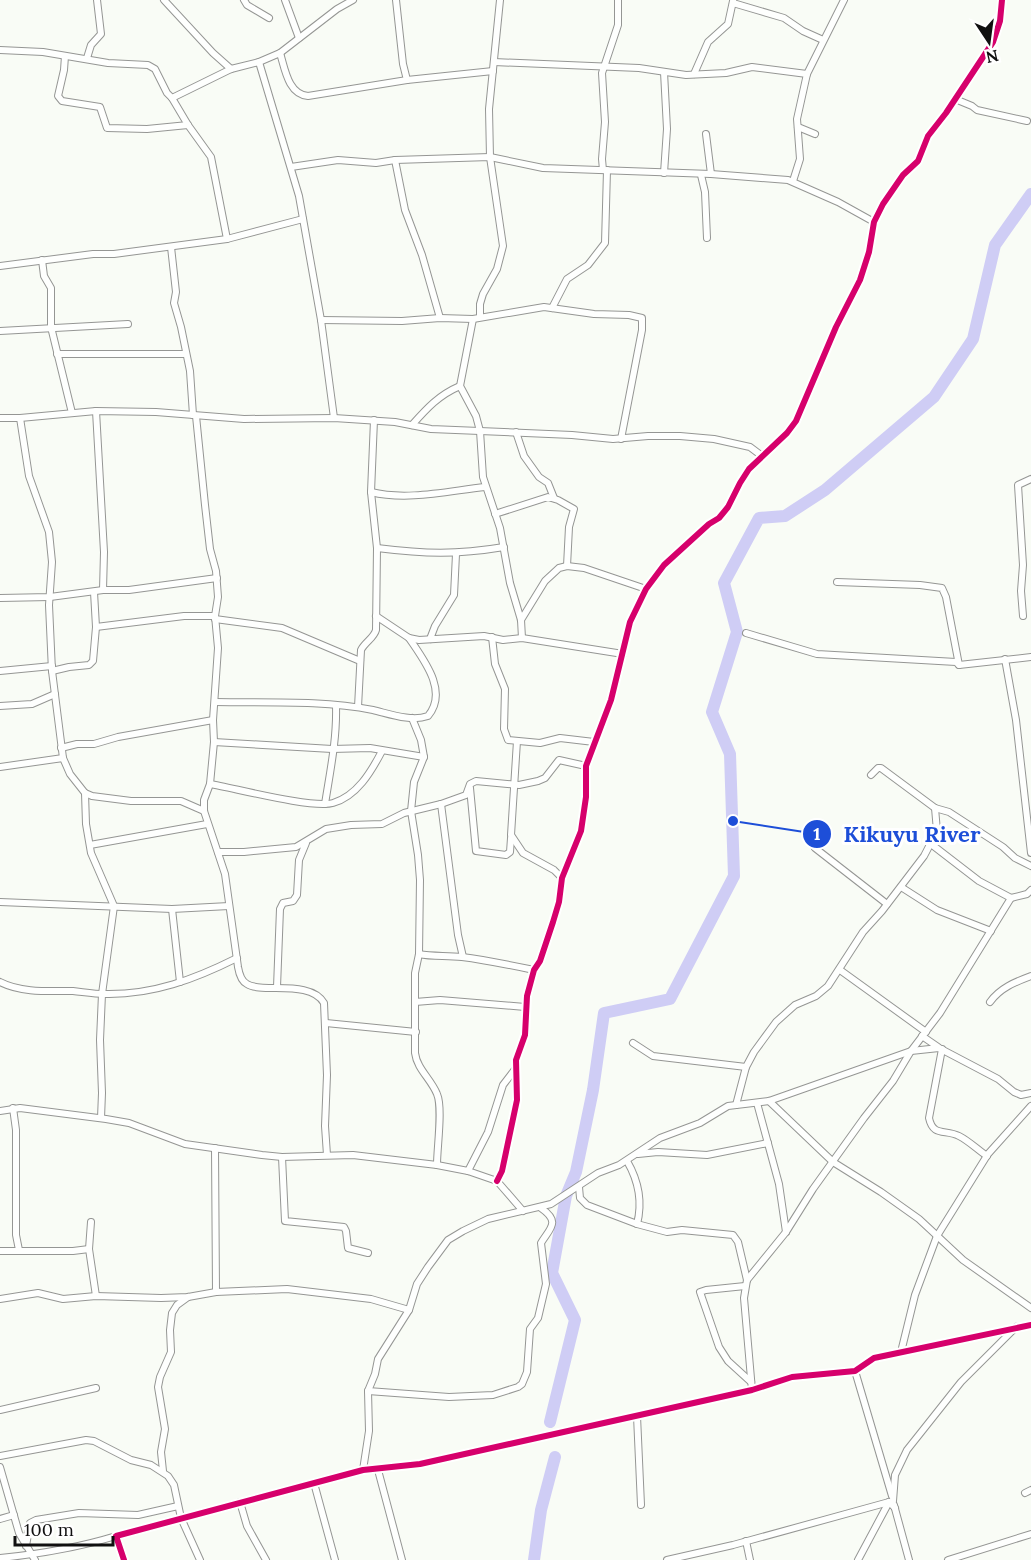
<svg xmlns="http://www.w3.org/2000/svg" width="1031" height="1560" viewBox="0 0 1031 1560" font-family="Lora,serif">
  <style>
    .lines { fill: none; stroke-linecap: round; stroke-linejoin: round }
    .river { stroke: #cfcdf5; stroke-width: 12 }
    .street-casing { stroke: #959694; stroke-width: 8 }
    .street { stroke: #fefffe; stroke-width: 6 }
    .cycleway-casing { stroke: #fff; stroke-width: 10 }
    .cycleway { stroke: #d6006c; stroke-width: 6 }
    .leader { fill: none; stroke: #1d4ed8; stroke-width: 2 }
    .callout-dot { fill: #1d4ed8; stroke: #fff; stroke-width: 2 }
    .mark-label { font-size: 18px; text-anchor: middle; font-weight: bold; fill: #fff }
    .callout-label { font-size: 22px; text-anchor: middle; font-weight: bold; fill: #1d4ed8; stroke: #fff; stroke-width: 6; stroke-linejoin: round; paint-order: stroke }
  </style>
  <rect width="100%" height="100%" fill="#f9fcf6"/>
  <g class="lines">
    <!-- river -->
    <g class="river">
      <path d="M550,1422L575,1320L552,1273L566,1196L576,1172L593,1090L604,1013L670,999L734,876L730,754L712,712L737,632L724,583L759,518L785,516L825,490L934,397L973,339L995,245L1031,194"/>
      <path d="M534,1560L541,1510L555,1457"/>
    </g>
    <defs>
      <g id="street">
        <path d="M164,0L213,53L231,69"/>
        <path d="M244,0L247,5L269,18"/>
        <path d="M285,0L299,38"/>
        <path d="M396,0L403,64L407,80"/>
        <path d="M733,3L784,18L803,31L823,40"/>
        <path d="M0,50L43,52L108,63L148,65L155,69L167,93L172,98L231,69L259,62L280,53L337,9L353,0"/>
        <path d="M280,53C285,69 288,94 308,96L407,80L493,71"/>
        <path d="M65,56L64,70L58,96L62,101L100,107L107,128L147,129L188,125"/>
        <path d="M87,58L91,45L101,34L97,0"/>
        <path d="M259,62L299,196L321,320L334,418"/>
        <path d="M494,62L639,68L686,75L726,73L752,67L807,74"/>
        <path d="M694,74L708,42L728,24L733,1"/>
        <path d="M172,98L188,125L211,157L227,239"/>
        <path d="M955,99L972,106L977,110L1027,121"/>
        <path d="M798,127L815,134"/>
        <path d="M706,134L711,174"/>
        <path d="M395,160L405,210L422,255L440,318"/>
        <path d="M291,167L338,160L376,163L395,160L490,157L543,168L711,174L788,180L838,202L874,222"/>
        <path d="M603,170L602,159L605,122L602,73L618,25V0"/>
        <path d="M664,173L667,129L664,72"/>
        <path d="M701,175L705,192L707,238"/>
        <path d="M793,181L800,159L797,119L807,74L844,0"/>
        <path d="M171,247L176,292L174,303L181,327L190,371L193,415"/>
        <path d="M42,260L44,276L51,288V327L72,413"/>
        <path d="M0,266L93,254H114L227,239L303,219"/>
        <path d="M552,308L567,279L588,265L605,243L607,170"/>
        <path d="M480,317V304L483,294L497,269L503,246L490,157L489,109L500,0"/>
        <path d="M473,319L460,386L476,416L480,431L483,477L500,528L510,583L521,620L522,638"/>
        <path d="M321,320L402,321L440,318L473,319L544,307L594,314L629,315L642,318V330L621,439"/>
        <path d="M0,331L128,324"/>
        <path d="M57,354H186"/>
        <path d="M96,411L104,552L103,590"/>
        <path d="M196,416L205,505L210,549L216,571L218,597L215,616L218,648L213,720L214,742L210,784L204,800V811L225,874L238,967C239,973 241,981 247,984C262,994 310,979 324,1003L327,1075L325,1126L327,1155"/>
        <path d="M0,418H20L96,411L156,412L244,419L334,418L395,422L431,429L572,435L613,439L648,436H680L714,439L750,447L762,456"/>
        <path d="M20,418L29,476L49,532L52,562L49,605L52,671L63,758L70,774L85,793L92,796L131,801H181L204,811"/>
        <path d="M412,425C427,408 439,395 460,386"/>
        <path d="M516,432L524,456L539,477L548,483L554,498"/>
        <path d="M371,492C407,501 448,491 485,487"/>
        <path d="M495,514L548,497L558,500L574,509L569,527L567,566"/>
        <path d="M377,548C425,554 456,555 504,547"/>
        <path d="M837,582L920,585L942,588L946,597L959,665"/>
        <path d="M0,598L50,597L103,590H129L217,578"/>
        <path d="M376,616L409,638L419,640L484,636L503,640L522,638L623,654"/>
        <path d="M1023,616L1021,591L1023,565L1018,485L1031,479"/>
        <path d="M215,619L282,628L360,661"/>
        <path d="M521,620L545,581L559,568L567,566L584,568L646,589"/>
        <path d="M96,627L184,616H215"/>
        <path d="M746,633L817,654L956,662L959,665L1031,657"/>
        <path d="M492,637L495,664L505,689L504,729L508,740L540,743L560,738L594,742"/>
        <path d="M430,639L435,626L454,595L456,554"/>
        <path d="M1005,659L1016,720L1031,853"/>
        <path d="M0,671L52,666"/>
        <path d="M52,671L69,667L89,665L93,661L96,627L94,592"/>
        <path d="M215,702C267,703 322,700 373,710C390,714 411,722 428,716C449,691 423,659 409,638"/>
        <path d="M0,706L32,704L55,694"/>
        <path d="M358,707L361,650C365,642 374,638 376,630L377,548L371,492L374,420"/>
        <path d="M412,718L421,740L424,757L414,782L411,811L418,855L420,880L419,954L415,973V1053C417,1069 431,1079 437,1094C443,1108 437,1147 437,1165"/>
        <path d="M517,741L511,835L523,853L554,870L562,878"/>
        <path d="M214,742L332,749L370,748L424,757"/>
        <path d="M61,748L77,744H94L118,737L213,720"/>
        <path d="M0,767L63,758"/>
        <path d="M871,775L878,768H881L935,808L949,812L1003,847L1015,858L1031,866"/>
        <path d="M210,784C234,788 313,809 333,803C357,796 371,772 382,751"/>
        <path d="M470,788L476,851L506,855L510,852L511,838"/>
        <path d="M85,793L86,824L91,853L114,906L102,994L100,1040L102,1093L101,1118"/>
        <path d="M325,804C330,772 337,739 336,706"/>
        <path d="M441,804L458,935L463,957"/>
        <path d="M931,844L979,881L1011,898"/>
        <path d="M90,845L207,824"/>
        <path d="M815,848L887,904"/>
        <path d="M218,852H244L296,847L326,829L351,825L382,824L404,813L441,804L466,795L470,784L476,781L519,785L538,781L545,778L559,760L586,766"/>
        <path d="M901,887L937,910L991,931"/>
        <path d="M0,902L172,909L229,906"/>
        <path d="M172,909L180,982"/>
        <path d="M419,954C433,957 447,955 462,957C486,960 510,965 534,970"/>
        <path d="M840,970L926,1032"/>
        <path d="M0,982C21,993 49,991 73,991C83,992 94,994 105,994C153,995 195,979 237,958"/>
        <path d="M277,987L280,909L283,903L293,901L297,895L299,860L306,843"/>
        <path d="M415,1002L440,1000L525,1007"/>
        <path d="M990,1002C1000,988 1015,982 1031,976"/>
        <path d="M326,1023L416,1032"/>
        <path d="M922,1036L938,1047"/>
        <path d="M633,1043L653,1056L746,1067"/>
        <path d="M942,1049L929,1118C933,1137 945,1129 959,1136C969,1141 978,1150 987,1156"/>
        <path d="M769,1101L833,1162L881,1192L919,1219L963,1260L1031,1308"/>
        <path d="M757,1103L779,1184L786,1232"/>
        <path d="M736,1105L746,1067L754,1052L776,1022L795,1005L816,996L828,986L863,932L882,911L924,856L937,831L935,808"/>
        <path d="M13,1108L16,1130V1235L19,1250"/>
        <path d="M0,1111L20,1108L106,1119L129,1123L185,1144L262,1155L282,1157L353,1155L437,1165L468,1171L497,1181L523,1211"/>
        <path d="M215,1148L216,1292"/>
        <path d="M638,1154L658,1152L707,1155L768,1143"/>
        <path d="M282,1157L285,1221L344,1227L346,1231L348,1248L368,1253"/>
        <path d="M627,1161C638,1180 643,1201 637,1224"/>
        <path d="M468,1171L488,1132L503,1085L516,1068"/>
        <path d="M497,1181L502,1171L517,1100L516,1060L525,1035L527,996L534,970L540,961L553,922L559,902L562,878L581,831L586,797V766L611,700L630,622L646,589L664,565L709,524L719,518L728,507L740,483L749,469L787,433L796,421L836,327L860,280L869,252L874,222L883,204L903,175L918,161L928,136L946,113L993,42L1000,21L1002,0"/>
        <path d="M579,1187L580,1198L587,1205L637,1224L667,1232L682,1230L733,1235L738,1242L747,1280"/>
        <path d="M91,1222L89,1249L96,1296"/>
        <path d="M0,1251H73L89,1249"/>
        <path d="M745,1286L706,1290L700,1292L719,1347L728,1361L751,1382"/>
        <path d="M0,1299L38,1293L63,1299L96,1296L161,1298L188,1297L216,1292L287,1289L371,1299L409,1310"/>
        <path d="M901,1352L915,1295L937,1236L988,1154L1031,1106"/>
        <path d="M855,1371L892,1496"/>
        <path d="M752,1390L744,1298L747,1280L786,1232L813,1189L864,1118L893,1081L911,1051L940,1013L1011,898L1027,894L1031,890"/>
        <path d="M368,1391L449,1397L493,1395L518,1387L522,1384L527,1372L530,1329L538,1318L546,1284L541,1243C550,1228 561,1222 541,1208"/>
        <path d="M0,1410L96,1388"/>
        <path d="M637,1416L641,1505"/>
        <path d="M0,1456L86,1440L94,1441L131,1460L151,1465L168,1476L174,1485L181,1518L200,1560"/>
        <path d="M0,1467L19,1533L35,1560"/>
        <path d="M363,1470L369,1431L368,1391L375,1374L378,1359L409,1310L417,1284L428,1267L448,1240L463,1231L488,1219L551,1204L598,1173L619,1165L660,1138L700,1123L728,1106L769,1101L911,1051L939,1048L998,1079L1014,1092L1021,1095L1031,1093"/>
        <path d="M378,1470L402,1560"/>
        <path d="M163,1471L161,1452L165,1429L158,1387L160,1377L171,1352L170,1330L172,1313L177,1305L188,1297"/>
        <path d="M314,1483L335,1560"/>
        <path d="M1025,1493L1031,1490"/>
        <path d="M893,1501L895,1475L907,1450L961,1382L1016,1327"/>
        <path d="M240,1502L247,1526L266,1560"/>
        <path d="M894,1505L909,1560"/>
        <path d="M0,1519L14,1515"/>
        <path d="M746,1541L750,1560"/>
        <path d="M26,1546L30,1523L36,1520L79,1513L138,1515L178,1506"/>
        <path d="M0,1558C40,1554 77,1548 116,1536"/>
        <path d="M124,1560L116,1536L363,1470L420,1464L752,1390L792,1377L855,1371L874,1358L1031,1325"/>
        <path d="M667,1560L733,1545L889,1502L895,1508"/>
        <path d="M858,1560L889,1502"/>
        <path d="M948,1560L1031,1534"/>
      </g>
    </defs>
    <!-- street casing -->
    <use href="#street" class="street-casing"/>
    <!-- street -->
    <use href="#street" class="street"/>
    <defs>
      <g id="cycleway">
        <path d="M497,1181L502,1171L517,1100L516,1060L525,1035L527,996L534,970L540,961L553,922L559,902L562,878L581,831L586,797V766L611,700L630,622L646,589L664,565L709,524L719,518L728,507L740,483L749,469L787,433L796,421L836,327L860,280L869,252L874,222L883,204L903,175L918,161L928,136L946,113L993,42L1000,21L1002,0"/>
        <path d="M124,1560L116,1536L363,1470L420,1464L752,1390L792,1377L855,1371L874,1358L1031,1325"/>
      </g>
    </defs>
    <!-- cycleway casing -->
    <use href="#cycleway" class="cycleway-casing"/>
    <!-- cycleway -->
    <use href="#cycleway" class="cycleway"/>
  </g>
  <!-- callouts -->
  <path class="leader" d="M733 821L817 834"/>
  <g class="callout-dot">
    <circle cx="733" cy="821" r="6"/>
    <circle cx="817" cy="834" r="15"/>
  </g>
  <g class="mark-label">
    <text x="817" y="840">1</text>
  </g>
  <g class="callout-label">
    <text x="912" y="842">Kikuyu River</text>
  </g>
  <!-- north arrow -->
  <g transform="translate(989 42) rotate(167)" stroke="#ffffff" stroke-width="4.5" paint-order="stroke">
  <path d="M0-4.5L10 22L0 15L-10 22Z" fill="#101010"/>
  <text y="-9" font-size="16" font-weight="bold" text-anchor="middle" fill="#101010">N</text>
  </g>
  <!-- scale -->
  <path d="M15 1536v9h98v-9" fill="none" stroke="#101010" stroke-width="3"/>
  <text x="24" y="1536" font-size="18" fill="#101010" stroke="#ffffff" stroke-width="4.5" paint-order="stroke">100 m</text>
</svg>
